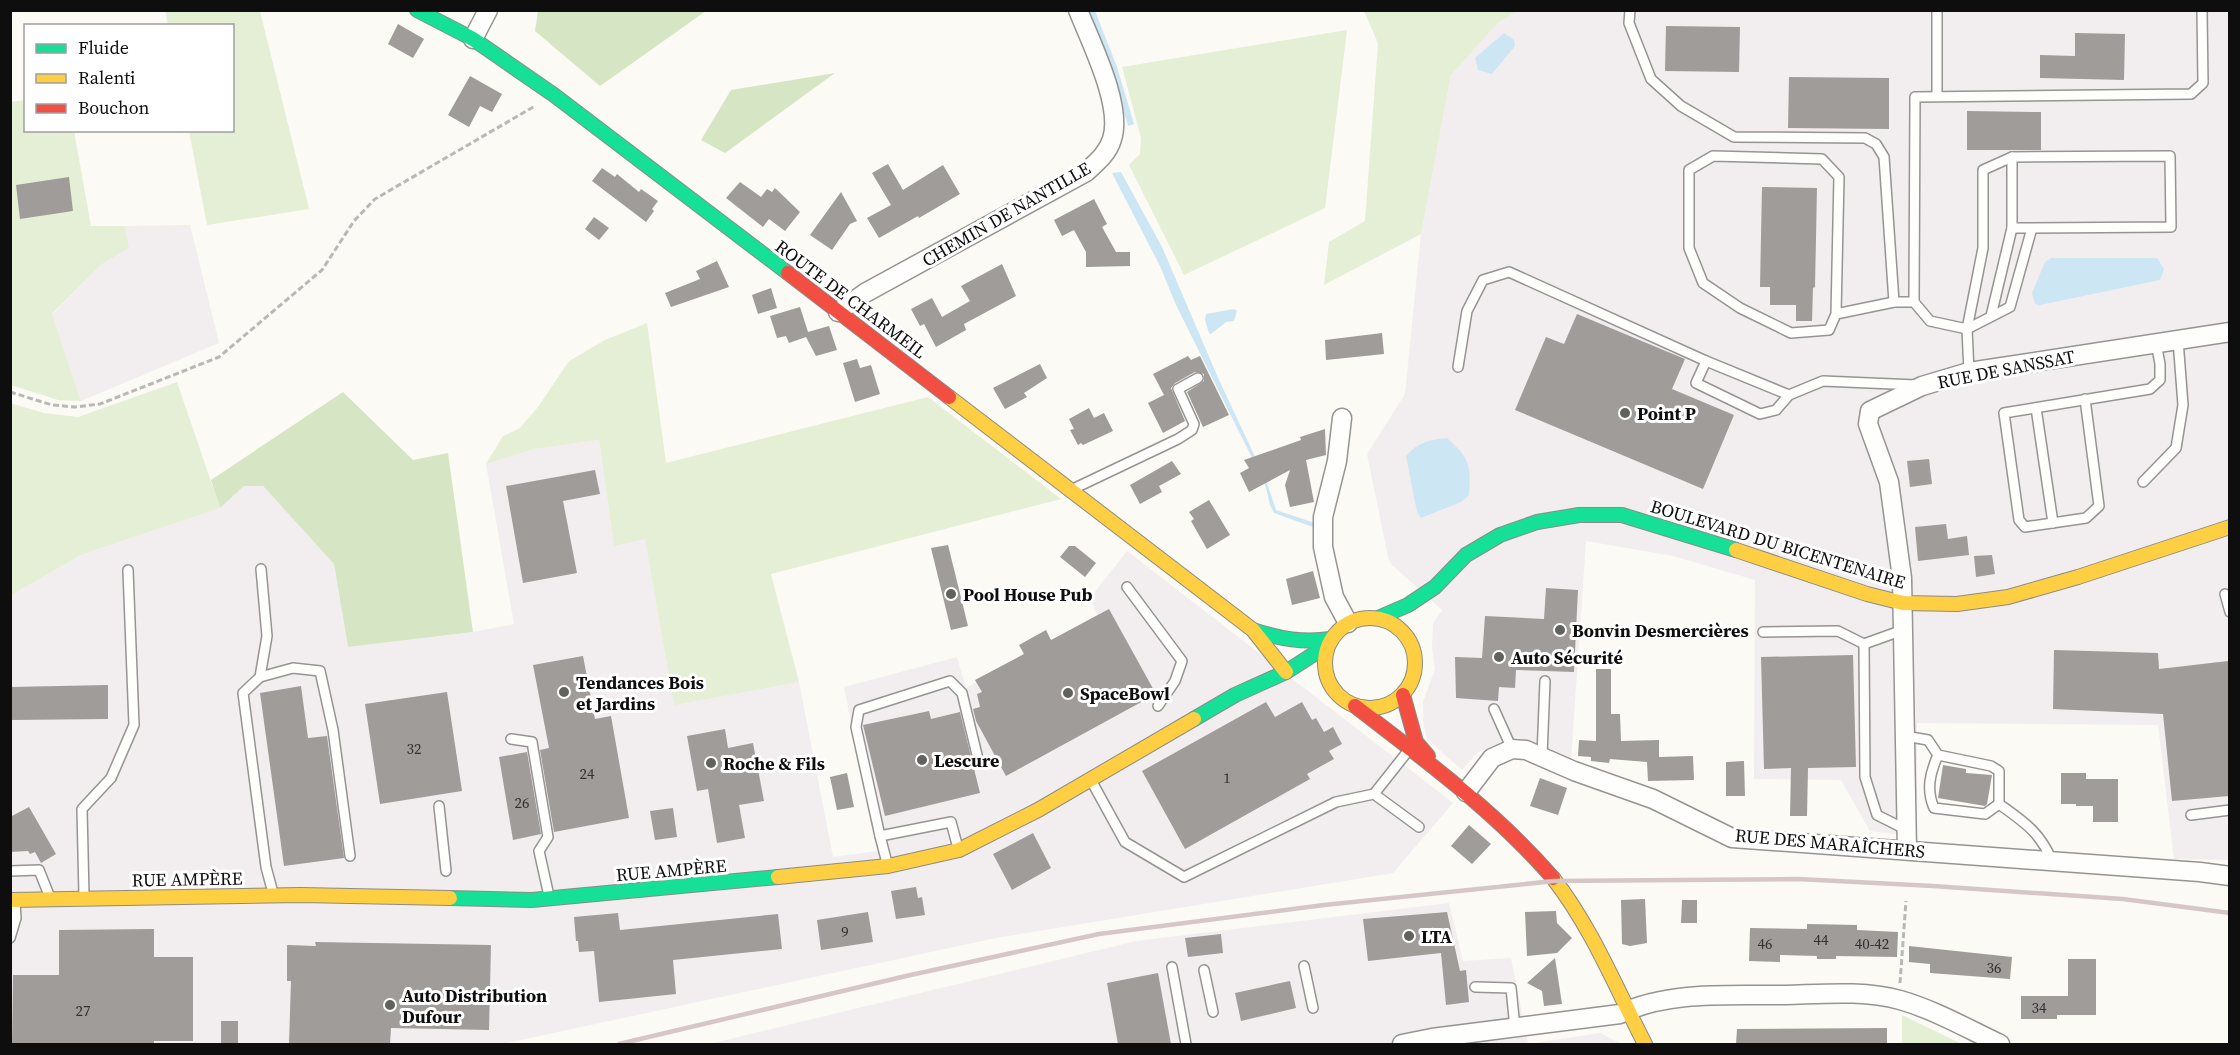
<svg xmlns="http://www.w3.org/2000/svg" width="2240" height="1055" viewBox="0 0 2240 1055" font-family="'Source Serif 4',serif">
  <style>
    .industrial { fill: #f2eef0 }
    .green { fill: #e5efd6 }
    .forest { fill: #d6e6c4 }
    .water { fill: #cde6f3 }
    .building { fill: #9f9c99 }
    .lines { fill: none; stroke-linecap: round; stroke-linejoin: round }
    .lane-casing { stroke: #959492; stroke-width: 12 }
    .street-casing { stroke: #959492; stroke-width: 21 }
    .fast-casing { stroke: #8b8b88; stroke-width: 16 }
    .slow-casing { stroke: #8b8b88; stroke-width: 16 }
    .jam-casing { stroke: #8b8b88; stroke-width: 16 }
    .path { stroke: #b8b8b7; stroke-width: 3; stroke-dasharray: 6 3; stroke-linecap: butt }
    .lane { stroke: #fefefd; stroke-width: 9 }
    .street { stroke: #fefefd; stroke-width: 18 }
    .fast { stroke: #16e098; stroke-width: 14 }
    .slow { stroke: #ffcf43; stroke-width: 14 }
    .jam { stroke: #f24e42; stroke-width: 14 }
    .rail { stroke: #d6c6c7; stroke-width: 4.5 }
    .poi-dot { fill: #61615e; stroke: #fff; stroke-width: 2 }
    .labels { text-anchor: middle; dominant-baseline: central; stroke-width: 6; stroke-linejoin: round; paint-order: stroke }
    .number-label { font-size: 15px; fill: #323231 }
    .street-label { font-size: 18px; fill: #0e0e0e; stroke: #fff }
    .poi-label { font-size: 18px; font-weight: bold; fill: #0e0e0e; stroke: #fff; text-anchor: start }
  </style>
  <rect width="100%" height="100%" fill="#fbfaf4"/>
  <!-- industrial -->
  <g class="industrial">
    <path d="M1518,11H2229V860L2174,859L2158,725L1917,723V837L1870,831L1841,780L1754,779L1755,580L1673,556L1586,541L1571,760L1517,737L1503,741L1477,753L1462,770L1427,739L1423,721V702L1435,669L1432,648L1433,624L1442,610L1391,564L1388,557L1367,454L1405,394L1421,234L1451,75L1498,23Z"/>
    <path d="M190,225L219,343L81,401L52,315L102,264L128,248L125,226Z"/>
    <path d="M599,440L614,545L645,538L674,704L799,682L833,857L877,851L844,687L957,657L966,688L1097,615L1090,598L1127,551L1453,803L1393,873L996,938L502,1044H11L10,595L81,555L220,508L244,486H263L334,564L348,647L473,632L514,624L486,464L534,449Z"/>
    <path d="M1449,903L1463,961L1511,958L1528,1044L1600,1033L1622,1044H709L1136,941Z"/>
  </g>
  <!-- green -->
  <g class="green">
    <path d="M165,11H260L309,209L207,225L189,131L232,130V26L168,25Z"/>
    <path d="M1364,11H1518L1498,23L1451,75L1421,234L1324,285L1329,242L1365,221L1378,43Z"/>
    <path d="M1347,30L1325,208L1184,275L1129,165L1140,154L1141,138L1122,67Z"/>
    <path d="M25,100L26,130L74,131L91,226H125L129,248L102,264L52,314L81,401L58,400L11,385V102Z"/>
    <path d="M647,323L666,463L928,397L1061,499L771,574L799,682L674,705L645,539L614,546L599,440L534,449L486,464L503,436L520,428L538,407L569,361L605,340Z"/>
    <path d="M177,382L220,508L81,555L11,595L10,403L44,413L78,417Z"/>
    <path d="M1902,1015L1962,1044H1902Z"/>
  </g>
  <!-- forest -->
  <g class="forest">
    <path d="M538,11V10L706,11L600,86L535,31Z"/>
    <path d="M835,73L725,153L701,140L731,90Z"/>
    <path d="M343,392L413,460L448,453L473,632L348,647L334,564L263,486H244L220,508L211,480Z"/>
  </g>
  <!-- water -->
  <g class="water">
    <path d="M1087,11H1095L1117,67L1134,124L1128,126L1112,72Z"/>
    <path d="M1504,33L1514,40L1515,46L1492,74L1478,70L1475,58Z"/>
    <path d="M1121,172L1162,247L1219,380L1266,480L1276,510L1315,523L1313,527L1274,513L1270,505L1265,484L1176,305L1160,266L1112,173Z"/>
    <path d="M2051,258H2157L2164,269L2160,280L2040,305L2035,304L2032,293L2045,262Z"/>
    <path d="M1234,309L1237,311L1234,321L1226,322L1211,334L1209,333L1205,320L1206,314Z"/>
    <path d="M1447,438C1470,459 1471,464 1469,495L1461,502L1421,518L1417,512L1406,456C1417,443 1430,439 1447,438Z"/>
  </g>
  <!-- building -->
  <g class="building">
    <path d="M398,24L424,39L413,58L388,44Z"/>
    <path d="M1666,26L1740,27L1739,72L1665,71Z"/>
    <path d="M2075,33L2125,34L2124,80L2040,78V55L2075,56Z"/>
    <path d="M470,76L502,94L492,112L480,106L469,127L448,115Z"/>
    <path d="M1789,77L1889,78V129L1788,128Z"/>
    <path d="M1967,111L2041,112V150H1967Z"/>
    <path d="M888,164L903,190L943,165L960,194L919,218L918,216L879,238L867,218L891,205L872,173Z"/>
    <path d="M602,168L615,177L617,174L639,192L641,189L658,201L652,209L654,211L646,222L592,181Z"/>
    <path d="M69,177L73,211L20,219L16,185Z"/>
    <path d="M740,182L761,197L767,189L772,192L775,188L800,212L785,231L769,219L763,227L726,198Z"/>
    <path d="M1762,187L1817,188L1815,287L1813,288L1812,321H1796V305H1770V287H1760Z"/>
    <path d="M841,192L857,221L850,224L832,250L810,235Z"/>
    <path d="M1094,199L1107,224L1102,227L1116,252H1130V266L1086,267V252L1074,230L1062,236L1054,220Z"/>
    <path d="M594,217L609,228L599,240L585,229Z"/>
    <path d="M717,261L729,287L671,307L665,293L700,279L696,271Z"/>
    <path d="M1002,264L1016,296L964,324L966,330L936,347L924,324L920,326L911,309L932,298L942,317L970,301L961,286Z"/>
    <path d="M771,288L777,308L758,314L752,295Z"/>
    <path d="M800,307L808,332L829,326L837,350L816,356L806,337L789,343L786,336L777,338L770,316Z"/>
    <path d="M1577,314L1685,359L1672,389L1734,415L1703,489L1515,410L1546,337L1564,344Z"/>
    <path d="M1382,333L1384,354L1326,360L1325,340Z"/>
    <path d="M1188,356L1191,360L1200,356L1229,415L1203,427L1187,392L1204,381V374L1195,372L1175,383L1171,388L1185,421L1163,433L1148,403L1164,395L1153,374Z"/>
    <path d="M857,359L860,368L871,365L880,394L855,402L843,363Z"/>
    <path d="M1040,364L1047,378L1024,393L1027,397L1005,409L993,388Z"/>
    <path d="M1089,408L1094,418L1104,413L1113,431L1083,445L1081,443L1078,445L1070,430L1074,429L1069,419Z"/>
    <path d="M1325,429L1326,455L1306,460L1314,502L1290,507L1285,485L1290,470L1249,492L1240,473L1249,468L1244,460L1301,440L1300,437Z"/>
    <path d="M1929,459L1932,484L1910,487L1907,461Z"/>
    <path d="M1172,461L1181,474L1159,486L1162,492L1140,504L1130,485Z"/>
    <path d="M595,470L600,494L563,501L577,573L523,583L506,486Z"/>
    <path d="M1209,500L1230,535L1207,549L1191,521L1194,519L1189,512Z"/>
    <path d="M1946,524L1948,539L1967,536L1969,555L1918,561L1915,527Z"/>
    <path d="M948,545L968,626L951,630L931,548Z"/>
    <path d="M1069,546H1075L1096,563L1085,577L1060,557Z"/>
    <path d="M1992,555L1995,574L1976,577L1974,556Z"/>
    <path d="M1313,571L1320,598L1292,605L1286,579Z"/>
    <path d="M1546,588L1578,590L1574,672L1516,670L1515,688L1499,687L1498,701L1456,698L1455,657L1482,658L1485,616L1544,619Z"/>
    <path d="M1109,609L1156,694L1006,776L976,721L973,709L980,707L977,694L982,692L975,680L1024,654L1019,645L1046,630L1051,640Z"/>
    <path d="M2054,650L2158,653L2159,669L2228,661L2229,796L2172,801L2163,714L2053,709Z"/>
    <path d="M1853,655L1856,767L1808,768L1807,816H1790L1791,768L1764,769L1761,657Z"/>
    <path d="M583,656L595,719L611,716L629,818L554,832L540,750L549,748L533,665Z"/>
    <path d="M1596,669H1611V714H1620L1621,741L1659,740V757L1693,756L1694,780L1648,781L1647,762L1610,759L1609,763L1591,761V757L1578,756L1579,740L1596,741Z"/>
    <path d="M108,685V719L10,720V687Z"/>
    <path d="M301,686L308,738L327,736L344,858L284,866L260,693Z"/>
    <path d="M447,692L462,791L380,804L365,704Z"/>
    <path d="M1266,702L1275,717L1302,702L1312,720L1316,718L1324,732L1333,727L1342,744L1329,751L1334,759L1307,774L1310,779L1185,849L1142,771Z"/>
    <path d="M929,711L931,719L960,712L980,793L885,816L863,725Z"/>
    <path d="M725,729L728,748L753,743L764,801L739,805L745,838L717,843L708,789L697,791L687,736Z"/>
    <path d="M527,752L541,834L513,840L499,757Z"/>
    <path d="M1744,761L1745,796H1726V762Z"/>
    <path d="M1943,765L1966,769V773L1992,775L1987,804L1985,806L1938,798Z"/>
    <path d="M847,773L854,807L837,810L830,777Z"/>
    <path d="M2061,773H2086V779H2118V822H2093V806H2076V804H2061Z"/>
    <path d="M1540,778L1567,788L1558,815L1530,806Z"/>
    <path d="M29,807L56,854L41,863L35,852L30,854L28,851L10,852V817Z"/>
    <path d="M673,808L677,837L655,840L650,811Z"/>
    <path d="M1469,825L1491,844L1472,864L1451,846Z"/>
    <path d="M1033,833L1051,868L1012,890L993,854Z"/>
    <path d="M916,887L918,898L922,897L925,915L896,919L891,891Z"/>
    <path d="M1645,899L1647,943L1630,946L1622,944L1621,900Z"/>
    <path d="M1682,900H1697V923H1681Z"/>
    <path d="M1556,911L1557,923L1572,938L1557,953L1527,956L1525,912Z"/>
    <path d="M868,912L873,942L821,950L817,920Z"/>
    <path d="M1447,912L1460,971L1466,970L1469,1002L1446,1005L1441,953L1368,961L1363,919Z"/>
    <path d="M618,913L620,930L778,914L782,949L673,960L676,994L599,1002L594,951L579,952L578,941H576L574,917Z"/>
    <path d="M1807,924L1857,925V930L1898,932L1897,957L1836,956V959H1817V956L1780,955V962L1749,961L1750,928L1807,929Z"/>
    <path d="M154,929V957H193V1041H154V1044H12L13,975H59V930Z"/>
    <path d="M1221,934L1223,953L1188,957L1185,938Z"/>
    <path d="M315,942L491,945L489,1030L391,1028L390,1044H289L291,981H287V945L316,946Z"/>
    <path d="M1909,946L2012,957L2010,979L1930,973V964L1909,962Z"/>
    <path d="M1555,958L1562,1004L1544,1006L1542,991L1527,983Z"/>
    <path d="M2068,959H2096V1015H2057V1019H2021V996H2068Z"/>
    <path d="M1158,973L1171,1044H1118L1107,983Z"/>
    <path d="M1290,981L1296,1008L1241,1021L1235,993Z"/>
    <rect x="221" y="1021" width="17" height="23"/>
    <path d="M1887,1028V1044H1736L1737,1029Z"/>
  </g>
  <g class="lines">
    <defs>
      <g id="lane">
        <path d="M1630,10L1629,23L1651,79L1681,106L1734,137L1865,138L1876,144L1884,157L1894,302"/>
        <path d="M1937,10V96"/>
        <path d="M1914,302L1915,97L2191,94L2203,83L2202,10"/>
        <path d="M1836,314L1829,330L1791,333L1740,308L1703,283L1689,248V170L1713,156L1822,159L1839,177L1836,314L1894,302H1914L1930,321L1967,329L1983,248V170L2012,157"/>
        <path d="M1991,316L2012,228"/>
        <path d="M1458,367L1467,311L1483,280L1509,272L1706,361"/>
        <path d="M1969,372L1967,329L2010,307L2032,228L2171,227L2170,156L2012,157V228H2032"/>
        <path d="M1789,395L1706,361L1696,383L1760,414L1776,410L1789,395L1823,381L1916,385"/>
        <path d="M2085,399L2099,506L2086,518L2025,527L2019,520L2004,413L2150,389L2160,380V364L2156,343"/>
        <path d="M2036,408L2053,523"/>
        <path d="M2143,482L2176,448L2183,405L2178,340"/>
        <path d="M1073,489L1178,439L1192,430L1194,424L1178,389L1198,378"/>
        <path d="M261,569L267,636L260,677L243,693L266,867L273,893"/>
        <path d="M1127,587L1182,661L1175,681L1158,706"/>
        <path d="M2225,594L2230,612"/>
        <path d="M1763,632L1838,631L1864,644L1865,777L1877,815L1907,830"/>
        <path d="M1864,644L1903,630"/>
        <path d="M260,677L293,668L320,671L333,730L350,856"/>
        <path d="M1494,709L1512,749"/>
        <path d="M1905,736L1928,740L1938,755L1991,766L1999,771V804C2024,822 2040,832 2052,861"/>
        <path d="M511,739L532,742L548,837L539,851L549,896"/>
        <path d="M1938,755C1930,773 1926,790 1934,808L1985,814L1999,804"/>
        <path d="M1542,756L1545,681"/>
        <path d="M1092,782L1125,842L1184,877L1336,802L1374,794L1408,751"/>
        <path d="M1374,794L1419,827"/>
        <path d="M439,806L446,871"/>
        <path d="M2191,815L2230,810"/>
        <path d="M880,836L887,863"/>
        <path d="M958,848L951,822L880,836L856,727L859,710L950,681L962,693L978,759"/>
        <path d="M10,871L39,870L49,895"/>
        <path d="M84,896L82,809L111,778L134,725L128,570"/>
        <path d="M10,938L16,918L15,902"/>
        <path d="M1304,966L1313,1008"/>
        <path d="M1172,967L1186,1044"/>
        <path d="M1204,970L1213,1012"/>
        <path d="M1475,987L1511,988L1515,1028"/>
      </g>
      <g id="street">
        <path d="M473,39L488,10"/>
        <path d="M838,312L865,293L1086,172C1097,162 1108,153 1112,139C1123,106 1091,43 1078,10"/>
        <path d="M1342,418L1337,461L1323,517V547L1334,597L1348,623"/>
        <path d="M1466,792L1492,758L1512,749L1526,750L1574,771L1653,799L1732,838L2200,872L2230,876"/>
        <path d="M1907,850L1902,578L1889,482L1868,424L1870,411L1922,386L1969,372L2230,332"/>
        <path d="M1402,1044L1432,1038L1620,1014C1670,990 1732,996 1786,995C1823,994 1864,990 1900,1000C1935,1010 1968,1029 2000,1044"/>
      </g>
      <g id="fast">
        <path d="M417,10L473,39L554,95L788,273"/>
        <path d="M1378,618L1408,605L1435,587L1466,555L1500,535L1537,522L1579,515H1622L1736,550"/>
        <path d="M1253,630C1280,639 1303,643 1331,639"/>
        <path d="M1194,719L1235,695L1286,672L1328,645"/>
        <path d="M450,898L532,900L778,877"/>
      </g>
      <g id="slow">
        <path d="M949,397L1253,630L1286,672"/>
        <path d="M1736,550L1867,594L1903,603L1957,604L2008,597L2078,577L2230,527"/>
        <circle cx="1370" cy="663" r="45"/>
        <path d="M778,877L888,866L959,850L1038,810L1194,719"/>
        <path d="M1553,878C1592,928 1616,988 1645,1044"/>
        <path d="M10,900L301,895L450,898"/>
      </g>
      <g id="jam">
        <path d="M788,273L949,397"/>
        <path d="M1403,695L1416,742L1428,756"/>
        <path d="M1355,706C1425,760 1495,811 1553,878"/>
      </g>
    </defs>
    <!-- lane casing -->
    <use href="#lane" class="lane-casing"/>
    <!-- street casing -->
    <use href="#street" class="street-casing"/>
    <!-- fast casing -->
    <use href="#fast" class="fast-casing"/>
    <!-- slow casing -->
    <use href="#slow" class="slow-casing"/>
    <!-- jam casing -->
    <use href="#jam" class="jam-casing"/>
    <!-- path -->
    <g class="path">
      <path d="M10,392L52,405L75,407L100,404L219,357L322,270L354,221L375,199L535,106"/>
      <path d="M1900,983L1906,901"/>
    </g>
    <!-- lane -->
    <use href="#lane" class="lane"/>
    <!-- street -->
    <use href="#street" class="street"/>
    <!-- fast -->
    <use href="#fast" class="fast"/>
    <!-- slow -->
    <use href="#slow" class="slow"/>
    <!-- jam -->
    <use href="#jam" class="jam"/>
    <!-- rail -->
    <path class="rail" d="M619,1044L906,976L1099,934L1324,905L1554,881L1798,879L1933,886L2123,899L2230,913"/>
  </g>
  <!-- markers -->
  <g class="poi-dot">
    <circle cx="1625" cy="413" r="6"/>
    <circle cx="951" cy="594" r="6"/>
    <circle cx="1560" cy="630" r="6"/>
    <circle cx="1499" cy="657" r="6"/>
    <circle cx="564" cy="692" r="6"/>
    <circle cx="1068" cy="693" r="6"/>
    <circle cx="922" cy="760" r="6"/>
    <circle cx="711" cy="763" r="6"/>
    <circle cx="1409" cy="936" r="6"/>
    <circle cx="390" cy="1005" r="6"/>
  </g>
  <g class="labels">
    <!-- number labels -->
    <g class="number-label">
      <text x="414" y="748">32</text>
      <text x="587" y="773">24</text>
      <text x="1227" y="777">1</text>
      <text x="522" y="802">26</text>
      <text x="845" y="931">9</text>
      <text x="1821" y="939">44</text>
      <text x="1765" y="943">46</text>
      <text x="1872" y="943">40-42</text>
      <text x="1994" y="967">36</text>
      <text x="2039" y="1007">34</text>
      <text x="83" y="1010">27</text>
    </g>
    <!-- street labels -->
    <g class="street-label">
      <text transform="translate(1006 214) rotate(-30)">CHEMIN DE NANTILLE</text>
      <text transform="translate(851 299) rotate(37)">ROUTE DE CHARMEIL</text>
      <text transform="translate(2006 369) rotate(-11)">RUE DE SANSSAT</text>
      <text transform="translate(1778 544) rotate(17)">BOULEVARD DU BICENTENAIRE</text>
      <text transform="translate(1830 843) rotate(5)">RUE DES MARAÎCHERS</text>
      <text transform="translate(671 870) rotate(-5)">RUE AMPÈRE</text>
      <text transform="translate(187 879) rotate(-1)">RUE AMPÈRE</text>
    </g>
    <!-- poi labels -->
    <g class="poi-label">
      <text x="1637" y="413">Point P</text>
      <text x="963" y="594">Pool House Pub</text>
      <text x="1572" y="630">Bonvin Desmercières</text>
      <text x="1511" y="657">Auto Sécurité</text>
      <text x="576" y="682">Tendances Bois<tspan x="576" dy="21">et Jardins</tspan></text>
      <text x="1080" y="693">SpaceBowl</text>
      <text x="934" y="760">Lescure</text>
      <text x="723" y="763">Roche &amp; Fils</text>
      <text x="1421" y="936">LTA</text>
      <text x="402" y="995">Auto Distribution<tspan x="402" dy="21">Dufour</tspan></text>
    </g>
  </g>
  <!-- border -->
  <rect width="2240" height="1055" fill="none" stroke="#0e0e0e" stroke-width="24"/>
  <!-- legend -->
  <rect x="24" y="24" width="210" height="108" fill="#ffffff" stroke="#9f9f9f" stroke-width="1.5"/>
  <rect x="36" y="44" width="30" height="9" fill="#16e098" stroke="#9f9f9f" stroke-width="1.5"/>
  <text x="78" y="54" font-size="18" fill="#0e0e0e">Fluide</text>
  <rect x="36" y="74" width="30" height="9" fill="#ffcf43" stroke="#9f9f9f" stroke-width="1.5"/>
  <text x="78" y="84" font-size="18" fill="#0e0e0e">Ralenti</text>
  <rect x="36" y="104" width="30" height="9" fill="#f24e42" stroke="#9f9f9f" stroke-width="1.5"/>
  <text x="78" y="114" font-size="18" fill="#0e0e0e">Bouchon</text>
</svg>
